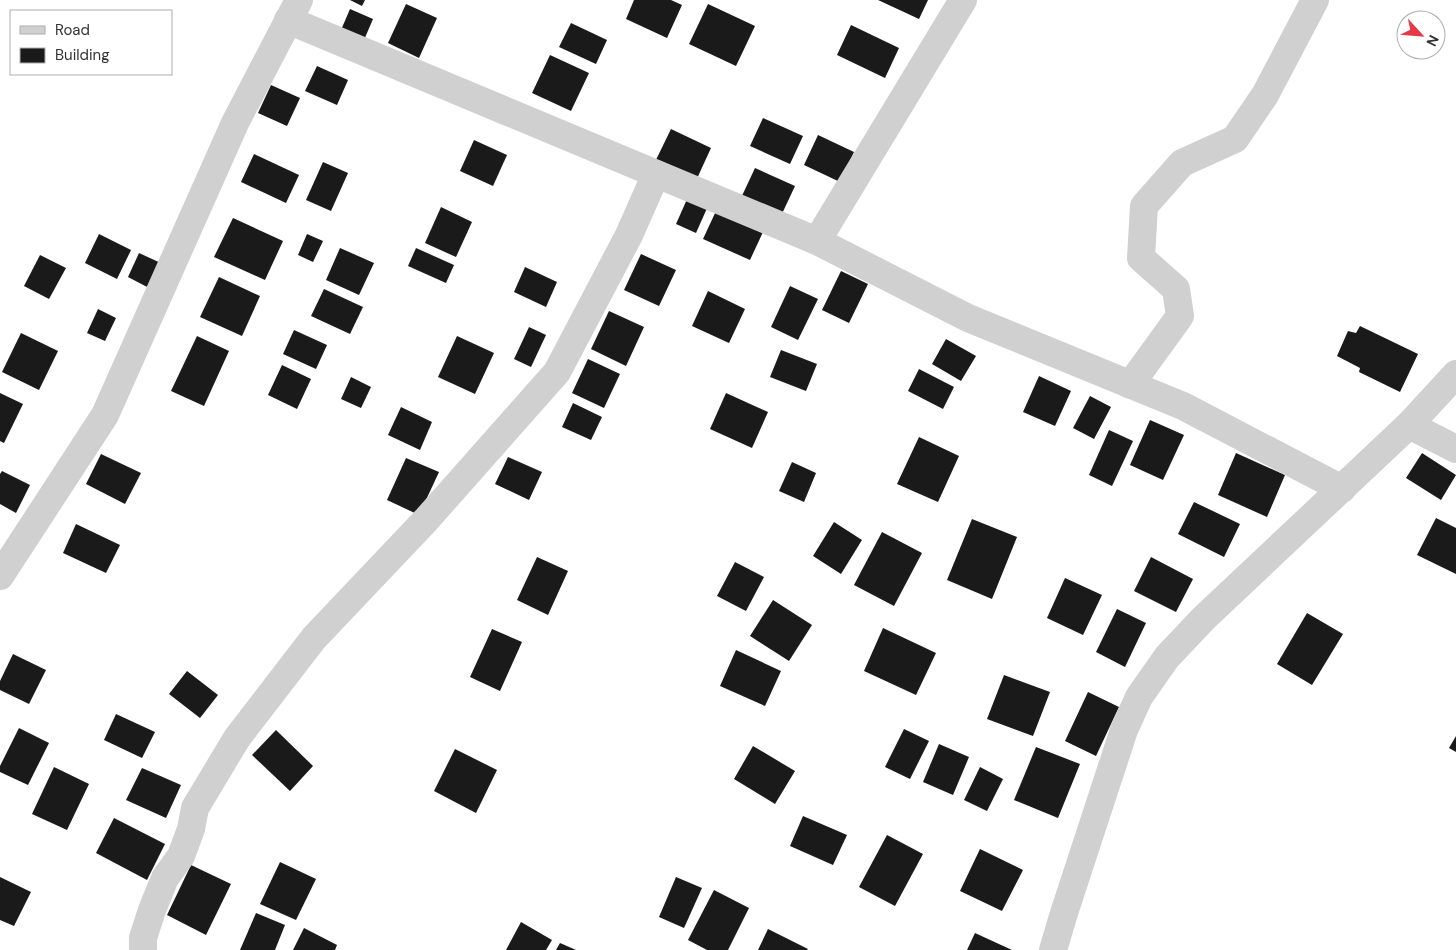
<svg xmlns="http://www.w3.org/2000/svg" width="1456" height="950" viewBox="0 0 1456 950" font-family="'DM Sans',sans-serif">
  <style>
    .building { fill: #1a1a1a }
    .lines { fill: none; stroke-linecap: round; stroke-linejoin: round }
    .minor { stroke: #d0d0d0; stroke-width: 28 }
  </style>
  <rect width="100%" height="100%" fill="#fff"/>
  <!-- building -->
  <g class="building">
    <path d="M350,0H365L362,6Z"/>
    <path d="M634,0H671L682,5L667,38L626,19Z"/>
    <path d="M878,0H928L919,19Z"/>
    <path d="M406,4L437,18L419,58L388,43Z"/>
    <path d="M708,4L755,26L736,66L689,44Z"/>
    <path d="M350,9L373,19L364,40L341,30Z"/>
    <path d="M571,23L607,40L596,64L559,47Z"/>
    <path d="M851,25L899,48L885,78L837,55Z"/>
    <path d="M550,55L589,73L571,111L532,93Z"/>
    <path d="M317,66L348,80L337,105L305,91Z"/>
    <path d="M271,85L300,98L287,126L258,113Z"/>
    <path d="M763,118L803,136L790,164L750,146Z"/>
    <path d="M671,129L711,148L694,185L653,166Z"/>
    <path d="M818,135L854,152L840,182L804,165Z"/>
    <path d="M474,140L507,155L493,186L460,171Z"/>
    <path d="M254,154L299,175L286,203L241,182Z"/>
    <path d="M323,162L348,173L331,211L306,200Z"/>
    <path d="M755,168L795,186L780,218L740,200Z"/>
    <path d="M688,197L708,206L696,233L676,224Z"/>
    <path d="M441,207L472,222L456,257L425,243Z"/>
    <path d="M716,211L763,232L750,260L703,239Z"/>
    <path d="M233,218L283,241L265,280L214,257Z"/>
    <path d="M99,234L131,250L117,279L85,263Z"/>
    <path d="M307,234L323,241L313,262L298,255Z"/>
    <path d="M340,248L374,263L359,295L326,280Z"/>
    <path d="M416,248L454,265L446,283L408,266Z"/>
    <path d="M139,253L163,264L151,289L128,277Z"/>
    <path d="M641,254L676,270L659,306L624,290Z"/>
    <path d="M40,255L66,268L49,299L24,286Z"/>
    <path d="M525,267L557,282L546,307L514,292Z"/>
    <path d="M841,271L868,284L849,323L822,310Z"/>
    <path d="M219,277L260,296L242,336L200,317Z"/>
    <path d="M790,286L818,299L798,340L771,327Z"/>
    <path d="M324,289L363,307L350,334L311,316Z"/>
    <path d="M708,291L745,309L729,343L692,326Z"/>
    <path d="M98,309L116,318L105,341L87,333Z"/>
    <path d="M609,311L644,327L626,366L591,349Z"/>
    <path d="M1360,326L1418,354L1400,392L1359,372L1360,368L1337,356L1348,331L1356,333Z"/>
    <path d="M529,327L546,335L531,367L514,359Z"/>
    <path d="M294,330L327,345L316,369L283,354Z"/>
    <path d="M21,333L58,351L39,390L2,372Z"/>
    <path d="M197,336L229,351L204,406L171,391Z"/>
    <path d="M457,336L494,353L475,394L438,377Z"/>
    <path d="M946,339L976,356L961,381L932,364Z"/>
    <path d="M781,350L817,364L806,391L770,377Z"/>
    <path d="M588,359L620,374L604,408L572,393Z"/>
    <path d="M282,365L311,379L297,409L268,395Z"/>
    <path d="M919,369L954,387L943,409L908,391Z"/>
    <path d="M1039,376L1071,391L1055,426L1023,412Z"/>
    <path d="M351,377L371,387L361,408L341,399Z"/>
    <path d="M0,393L23,404L4,443L0,441Z"/>
    <path d="M726,393L768,412L752,448L710,429Z"/>
    <path d="M1090,396L1111,407L1094,439L1073,428Z"/>
    <path d="M573,403L602,417L591,440L562,427Z"/>
    <path d="M401,407L432,422L420,450L388,435Z"/>
    <path d="M1150,420L1184,435L1163,480L1130,465Z"/>
    <path d="M1109,430L1133,441L1112,486L1089,475Z"/>
    <path d="M919,437L959,456L938,502L897,484Z"/>
    <path d="M1236,453L1285,475L1267,517L1218,495Z"/>
    <path d="M1422,453L1456,475L1441,500L1406,478Z"/>
    <path d="M101,454L141,473L125,504L86,484Z"/>
    <path d="M508,457L542,472L529,500L495,484Z"/>
    <path d="M406,458L439,472L419,515L387,500Z"/>
    <path d="M792,462L816,473L804,502L779,491Z"/>
    <path d="M2,471L30,485L16,513L0,504V474Z"/>
    <path d="M1194,502L1240,524L1224,557L1178,534Z"/>
    <path d="M1436,518L1456,528V574L1417,555Z"/>
    <path d="M972,519L1017,537L992,599L947,580Z"/>
    <path d="M834,522L862,540L841,574L813,556Z"/>
    <path d="M76,524L120,545L106,573L63,553Z"/>
    <path d="M882,532L922,553L894,606L854,585Z"/>
    <path d="M537,557L568,571L548,615L517,600Z"/>
    <path d="M1151,557L1193,579L1176,612L1134,591Z"/>
    <path d="M735,562L764,577L746,611L717,596Z"/>
    <path d="M1065,578L1102,595L1083,635L1047,618Z"/>
    <path d="M773,600L812,625L789,661L750,636Z"/>
    <path d="M1117,609L1146,623L1125,667L1096,652Z"/>
    <path d="M1307,613L1343,634L1312,685L1277,664Z"/>
    <path d="M883,628L936,653L916,695L864,671Z"/>
    <path d="M492,629L522,642L500,691L470,677Z"/>
    <path d="M736,650L781,671L765,706L720,686Z"/>
    <path d="M13,654L46,670L29,704L0,690V681Z"/>
    <path d="M187,671L218,695L200,718L169,694Z"/>
    <path d="M1004,675L1050,692L1033,736L987,719Z"/>
    <path d="M1088,692L1119,707L1096,756L1065,741Z"/>
    <path d="M116,714L155,732L142,758L104,740Z"/>
    <path d="M19,728L49,743L28,785L0,772V766Z"/>
    <path d="M904,729L929,741L910,779L885,767Z"/>
    <path d="M276,730L313,766L290,791L252,755Z"/>
    <path d="M1456,736V752L1449,748Z"/>
    <path d="M939,744L969,757L953,795L923,782Z"/>
    <path d="M753,746L795,771L775,804L734,779Z"/>
    <path d="M1036,747L1080,764L1058,818L1014,800Z"/>
    <path d="M455,749L497,770L476,813L434,791Z"/>
    <path d="M54,767L89,784L67,830L32,814Z"/>
    <path d="M980,767L1003,779L987,811L964,800Z"/>
    <path d="M142,768L181,785L166,818L126,800Z"/>
    <path d="M803,816L847,835L833,865L790,846Z"/>
    <path d="M114,818L165,844L147,880L96,853Z"/>
    <path d="M887,835L923,854L895,906L859,887Z"/>
    <path d="M980,849L1023,870L1002,911L960,891Z"/>
    <path d="M280,862L316,879L296,920L260,904Z"/>
    <path d="M191,865L231,884L206,935L167,915Z"/>
    <path d="M0,877L31,892L14,926L0,920Z"/>
    <path d="M676,877L702,888L684,928L659,917Z"/>
    <path d="M714,890L749,908L728,950H707L688,940Z"/>
    <path d="M256,913L285,925L275,950H240Z"/>
    <path d="M521,922L552,940L546,950H506Z"/>
    <path d="M304,928L337,945L335,950H293Z"/>
    <path d="M768,929L808,949L807,950H758Z"/>
    <path d="M975,933L1012,950H967Z"/>
    <path d="M560,943L576,950H556Z"/>
  </g>
  <g class="lines">
    <!-- minor -->
    <g class="minor">
      <path d="M288,20L817,241L968,318L1183,406L1342,489"/>
      <path d="M817,241L963,0"/>
      <path d="M1130,385L1180,316L1176,289L1141,258L1144,206L1182,163L1235,139L1265,95L1315,0"/>
      <path d="M1409,425L1456,449"/>
      <path d="M0,576L105,415L235,123L299,0"/>
      <path d="M143,950V938L152,910L165,878L181,856L191,829L195,808L237,738L314,638L426,520L557,372L629,235L656,174"/>
      <path d="M1053,950L1064,913L1124,730L1139,697L1167,657L1204,618L1410,424L1456,374"/>
    </g>
  </g>
  <!-- legend -->
  <rect x="10" y="10" width="162" height="65" fill="#ffffff" stroke="#adadad"/>
  <rect x="20" y="26" width="25" height="8" fill="#d0d0d0" stroke="#adadad"/>
  <text x="55" y="35" font-size="15" fill="#333333">Road</text>
  <rect x="20" y="48" width="25" height="15" fill="#1a1a1a" stroke="#adadad"/>
  <text x="55" y="60" font-size="15" fill="#333333">Building</text>
  <!-- north arrow -->
  <g transform="translate(1421 35) rotate(116)"><circle r="24" fill="#ffffff" stroke="#adadad"/>
  <path d="M0-4L9 19L0 12L-9 19Z" fill="#e63946"/>
  <text y="-8" font-size="14" font-weight="bold" text-anchor="middle" fill="#333333">N</text>
  </g>
</svg>
